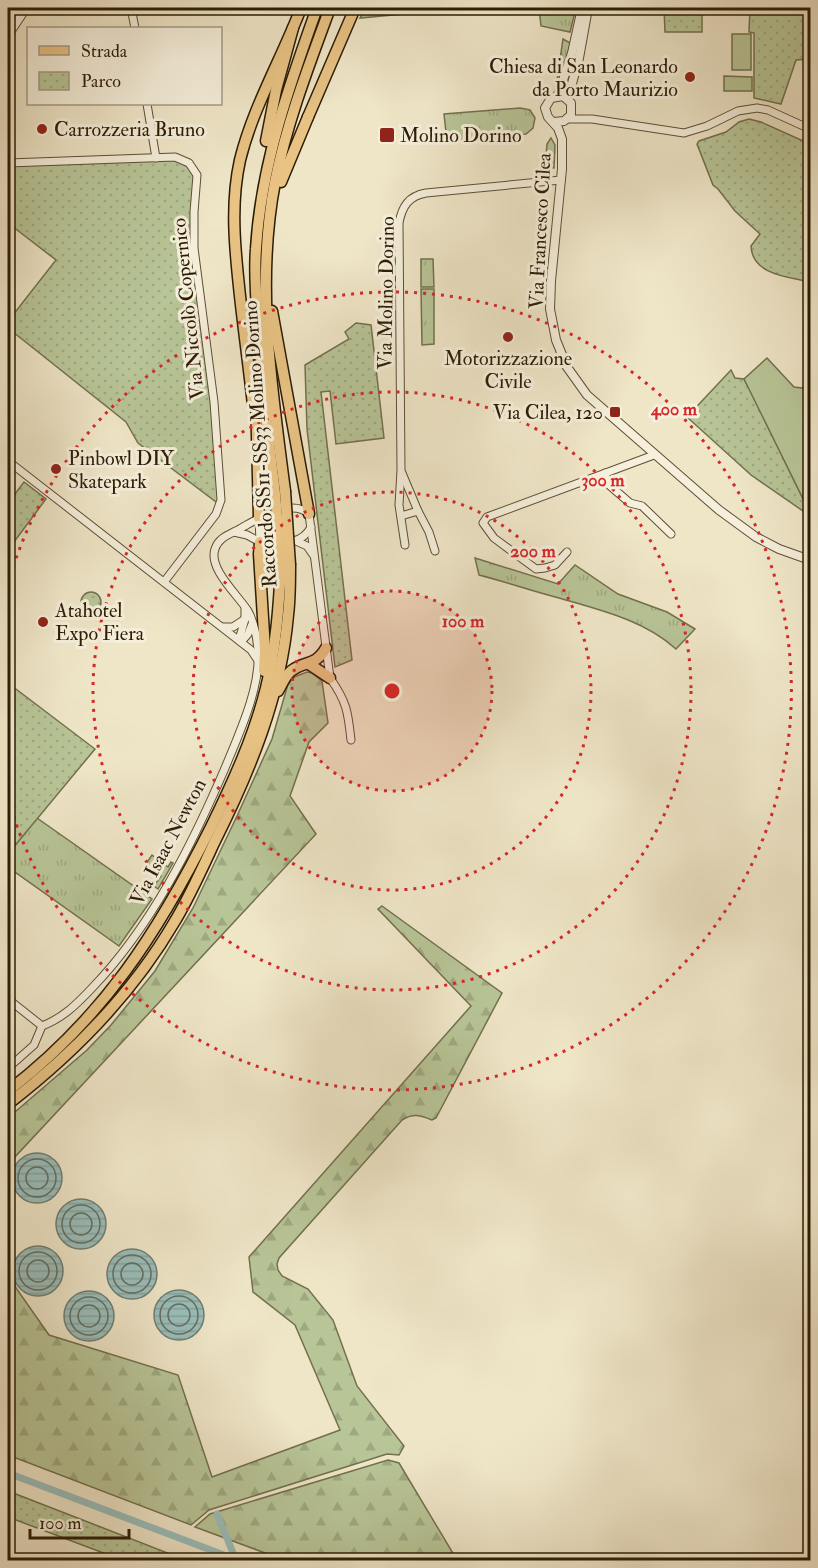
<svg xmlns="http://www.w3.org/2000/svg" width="818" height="1568" viewBox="0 0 818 1568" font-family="'IM FELL Double Pica',serif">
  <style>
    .grass { fill: url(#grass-tufts); stroke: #72704e; stroke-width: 1.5 }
    .forest { fill: url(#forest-firs); stroke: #72704e; stroke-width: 1.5 }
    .park { fill: url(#park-dots); stroke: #72704e; stroke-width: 1.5 }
    .pitch { fill: #b8c597; stroke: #72704e; stroke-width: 1.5 }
    .water { fill: url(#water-rules); stroke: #6e7d72; stroke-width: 1.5 }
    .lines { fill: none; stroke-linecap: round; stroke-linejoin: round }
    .shore { stroke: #636d60; stroke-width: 1.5 }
    .canal { stroke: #9abebb; stroke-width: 7 }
    .minor-casing { stroke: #5d4e36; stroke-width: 9 }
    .tertiary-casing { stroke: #5d4e36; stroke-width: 10 }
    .primary-casing { stroke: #2c1c05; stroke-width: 13 }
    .trunk-casing { stroke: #2c1c05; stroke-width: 13 }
    .minor { stroke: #f5efdb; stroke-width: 7 }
    .tertiary { stroke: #f5efdb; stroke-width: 8 }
    .primary { stroke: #e8c384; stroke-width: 10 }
    .trunk { stroke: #e8c384; stroke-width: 10 }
    .trunk-bridge-casing { stroke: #2c1c05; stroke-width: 13; stroke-linecap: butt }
    .trunk-bridge { stroke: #e8c384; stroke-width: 10 }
    .ring { fill: none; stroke: #d62828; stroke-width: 3; stroke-dasharray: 3 6 }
    .poi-dot { fill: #8f2418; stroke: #f5efdb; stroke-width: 2 }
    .labels { text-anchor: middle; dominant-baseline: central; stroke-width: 6; stroke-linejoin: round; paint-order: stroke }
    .poi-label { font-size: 20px; fill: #2c1c05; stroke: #f5efdb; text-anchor: start }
    .street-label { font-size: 20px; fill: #2c1c05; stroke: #f5efdb }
    .centre { fill: #d62828; stroke: #f5efdb; stroke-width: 3 }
    .ring-label { font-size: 18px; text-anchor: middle; font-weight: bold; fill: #d62828; stroke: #f5efdb; stroke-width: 6; stroke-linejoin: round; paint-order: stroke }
  </style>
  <defs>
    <pattern id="grass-tufts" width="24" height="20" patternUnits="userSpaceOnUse" patternTransform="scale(1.5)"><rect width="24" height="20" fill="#b8c597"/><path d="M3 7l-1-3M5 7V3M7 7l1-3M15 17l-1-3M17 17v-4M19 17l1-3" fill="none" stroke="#9ea981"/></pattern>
    <pattern id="forest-firs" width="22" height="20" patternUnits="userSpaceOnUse" patternTransform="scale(1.5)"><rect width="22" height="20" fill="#b8c597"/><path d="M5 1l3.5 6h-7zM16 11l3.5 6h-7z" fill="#9ea981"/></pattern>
    <pattern id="park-dots" width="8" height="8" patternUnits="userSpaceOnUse" patternTransform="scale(1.5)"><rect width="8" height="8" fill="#b8c597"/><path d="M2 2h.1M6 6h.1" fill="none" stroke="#9ea981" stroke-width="1.8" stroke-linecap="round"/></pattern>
    <pattern id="water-rules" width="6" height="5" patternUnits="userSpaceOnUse" patternTransform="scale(1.5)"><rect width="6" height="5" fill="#9abebb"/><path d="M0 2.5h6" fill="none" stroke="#85a39f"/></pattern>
  </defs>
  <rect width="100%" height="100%" fill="#efe6c8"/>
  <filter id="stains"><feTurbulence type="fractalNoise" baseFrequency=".00333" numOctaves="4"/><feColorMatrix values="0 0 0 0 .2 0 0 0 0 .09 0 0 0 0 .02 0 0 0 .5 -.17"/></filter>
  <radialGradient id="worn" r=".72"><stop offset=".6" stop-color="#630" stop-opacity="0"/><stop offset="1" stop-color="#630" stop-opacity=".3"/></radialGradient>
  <!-- grass -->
  <g class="grass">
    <path d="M366,8H446V10L360,18Z"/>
    <path d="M539,8H576L570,32L541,26Z"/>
    <path d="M563,39L572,44L560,82L557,81Z"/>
    <path d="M520,108L530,110L535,118L533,128L526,134L447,141L444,114Z"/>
    <path d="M551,138L555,145L554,168L545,167L547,144Z"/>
    <path d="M421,259H433L434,287H421Z"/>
    <path d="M421,289H434V344L422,345Z"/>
    <path d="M475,558L558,584L575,565L618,594L667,612L695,629L676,649C644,620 600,610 559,598C532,591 506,582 479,575Z"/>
    <path d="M37,818L152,899L119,946L8,867V854Z"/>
    <path d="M152,855L168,867L171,862L173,863L158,889L154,886L161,876L145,865Z"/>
  </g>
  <!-- forest -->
  <g class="forest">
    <path d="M307,672L312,673L322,681L328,723L309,742L290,796L316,834L14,1158L8,1178V1118L87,1050L111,1025L155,971L193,908L237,816L272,739L288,684L294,677Z"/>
    <path d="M382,906L502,993L436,1118L432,1120C420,1115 413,1113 402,1120L279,1258L277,1264L278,1270L282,1276L308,1289L333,1320L357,1386L404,1446L399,1455L387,1454L209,1510L191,1525L8,1455V1264L16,1288L49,1335L178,1375L212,1477L340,1430L295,1325L253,1292L249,1257L471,1006L378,909Z"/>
    <path d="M388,1460L399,1463L457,1560H284L195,1527L210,1514Z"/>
  </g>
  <!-- park -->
  <g class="park">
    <path d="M664,8H702V32H665Z"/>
    <path d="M750,8H810V59L796,60L781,104L754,98V33L749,32Z"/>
    <path d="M749,119L761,122L810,144V282C789,277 752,275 751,246L760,234L735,211L718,189L713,185L697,144L699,141L726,132L739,122Z"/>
    <path d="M175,157L194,168V227L214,402L220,505L138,443L126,422L8,328L9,320L56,260L8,223V163Z"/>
    <path d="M356,323L371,325L384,438L336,444L330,391L321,392L352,660L335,667L307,429L305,365L349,339L345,332Z"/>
    <path d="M731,370L735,378L744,379L751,391L809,511H803L751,475L687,417Z"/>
    <path d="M24,482L46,499L8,550V503Z"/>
    <circle cx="91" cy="602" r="10"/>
    <path d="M8,683L95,749L8,854Z"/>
    <path d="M8,1491L178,1557L176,1560H122L8,1517Z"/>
  </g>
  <!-- pitch -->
  <g class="pitch">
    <rect x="732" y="34" width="19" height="36"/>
    <path d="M724,76L752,77V91H724Z"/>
    <path d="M767,358L794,387L810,389V513L744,379Z"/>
  </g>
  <!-- water -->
  <g class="water">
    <circle cx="37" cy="1178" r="25"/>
    <circle cx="81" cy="1224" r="25"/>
    <circle cx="38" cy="1271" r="25"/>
    <circle cx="132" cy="1274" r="25"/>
    <circle cx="179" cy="1315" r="25"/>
    <circle cx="89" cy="1316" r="25"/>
  </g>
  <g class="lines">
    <!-- shore -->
    <g class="shore">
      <circle cx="37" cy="1178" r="19"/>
      <circle cx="37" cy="1178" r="11"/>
      <circle cx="81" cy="1224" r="19"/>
      <circle cx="81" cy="1224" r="11"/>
      <circle cx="38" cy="1271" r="19"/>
      <circle cx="132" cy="1274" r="19"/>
      <circle cx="38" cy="1271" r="11"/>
      <circle cx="132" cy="1274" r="11"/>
      <circle cx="179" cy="1315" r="19"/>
      <circle cx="89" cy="1316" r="19"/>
      <circle cx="179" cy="1315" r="11"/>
      <circle cx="89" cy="1316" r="11"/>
    </g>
    <!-- canal -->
    <g class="canal">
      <path d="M8,1473L237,1560"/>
      <path d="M217,1514L236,1560"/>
    </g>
    <defs>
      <g id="minor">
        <path d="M131,8L135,28"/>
        <path d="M147,104L156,158"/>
        <path d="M568,119H592L684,133L707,126L738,111L757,108L768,110L810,129"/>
        <path d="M8,163L175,157L189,163L197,175L194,212V248L214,402L221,500L216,514L164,582"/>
        <path d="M8,461L251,650L257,659"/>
        <path d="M402,473L418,511L429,532L435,551"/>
        <path d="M605,473L609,485L630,503L642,506L671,534"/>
        <path d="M401,516L418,511"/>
        <path d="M259,518L260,542C278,542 301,547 311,527"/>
        <path d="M234,532L247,535L260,542"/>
        <path d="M296,541L307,546L314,556"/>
        <path d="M405,545L399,505L401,470L399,223C402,206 409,196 426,193L561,180"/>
        <path d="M567,552L555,565L545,568L536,569L494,538L483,523L487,517L654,455"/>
        <path d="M223,627H233L245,619"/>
        <path d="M239,640L245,619V608"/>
        <path d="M241,642L248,634L252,624"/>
        <path d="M8,999L42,1026C63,1018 77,1004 92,988C151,927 192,845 225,768C239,734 261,687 258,650C257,638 254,622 248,611C238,595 208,569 215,549C219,536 232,534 243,527C259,518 292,498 309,514L330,678C347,702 348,712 351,740"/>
        <path d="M8,1068L34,1045L42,1026"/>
      </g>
      <g id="tertiary">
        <path d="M8,35L26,8"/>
        <path d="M558,95L572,53L582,8"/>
        <path d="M568,98L579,58L588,8"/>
        <path d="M554,122L564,121L571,115V103L563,96L551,98L545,108L548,117L558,128L562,139V169L551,281L550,309L556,340L567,367L587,395L719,510L756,537L779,549L810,560"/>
      </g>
      <g id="primary">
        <path d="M308,117L355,8"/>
        <path d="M253,405C249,368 244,332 240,296C235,250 230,205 240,160C253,107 282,58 301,8"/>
      </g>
      <g id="trunk">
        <path d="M266,141L276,90L293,28"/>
        <path d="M281,182L308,117"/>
        <path d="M272,311L309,514"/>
        <path d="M256,396L259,518"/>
        <path d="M285,491C272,389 255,285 275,182C287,122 309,65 330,8"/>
        <path d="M275,493C268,436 261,379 258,322C256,297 254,273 256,249C261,165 289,86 317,8"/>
        <path d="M260,542L259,554L265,650L264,671"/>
        <path d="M309,664L330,678"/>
        <path d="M278,691C282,684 285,676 291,671C305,660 315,667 326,648"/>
        <path d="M8,1091C103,1018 158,933 211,827C233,782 254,736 266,688C276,647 279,607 281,566"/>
        <path d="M8,1104C73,1054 133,993 175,921C190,896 202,869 214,843C250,771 281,696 288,615C290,599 290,582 290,565"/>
      </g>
    </defs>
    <!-- minor casing -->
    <use href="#minor" class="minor-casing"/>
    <!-- tertiary casing -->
    <use href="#tertiary" class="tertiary-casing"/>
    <!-- primary casing -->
    <use href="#primary" class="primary-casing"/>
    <!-- trunk casing -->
    <use href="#trunk" class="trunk-casing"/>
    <!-- minor -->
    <use href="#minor" class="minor"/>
    <!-- tertiary -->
    <use href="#tertiary" class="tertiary"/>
    <!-- primary -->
    <use href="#primary" class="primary"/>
    <!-- trunk -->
    <use href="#trunk" class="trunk"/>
    <defs>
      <g id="trunk-bridge">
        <path d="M285,491L290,565"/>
        <path d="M275,493L281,566"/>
      </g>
    </defs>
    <!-- trunk-bridge casing -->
    <use href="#trunk-bridge" class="trunk-bridge-casing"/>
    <!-- trunk-bridge -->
    <use href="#trunk-bridge" class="trunk-bridge"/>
  </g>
  <!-- distance rings -->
  <circle cx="392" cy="691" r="100" fill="#d62828" fill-opacity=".12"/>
  <g class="ring">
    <circle cx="392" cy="691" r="100"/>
    <circle cx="392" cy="691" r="199"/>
    <circle cx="392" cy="691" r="299"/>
    <path d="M8 584A399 399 0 1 1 8 798"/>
  </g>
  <!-- markers -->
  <g class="poi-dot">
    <circle cx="690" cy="77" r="6"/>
    <circle cx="42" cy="129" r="6"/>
    <rect x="379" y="127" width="16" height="16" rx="3"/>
    <circle cx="508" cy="337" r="6"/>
    <rect x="609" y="406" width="12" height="12" rx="3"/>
    <circle cx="56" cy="469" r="6"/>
    <circle cx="43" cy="622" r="6"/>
  </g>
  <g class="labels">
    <!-- poi labels -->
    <g class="poi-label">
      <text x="678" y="66" text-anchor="end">Chiesa di San Leonardo<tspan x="678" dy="23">da Porto Maurizio</tspan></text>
      <text x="54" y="129">Carrozzeria Bruno</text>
      <text x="400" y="135">Molino Dorino</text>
      <text x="508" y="358" text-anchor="middle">Motorizzazione<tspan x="508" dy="23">Civile</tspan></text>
      <text x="603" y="412" text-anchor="end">Via Cilea, 120</text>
      <text x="68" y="458">Pinbowl DIY<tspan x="68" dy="23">Skatepark</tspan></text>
      <text x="55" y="610">Atahotel<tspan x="55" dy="23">Expo Fiera</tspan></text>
    </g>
    <!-- street labels -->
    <g class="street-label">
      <text transform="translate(540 231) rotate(-87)">Via Francesco Cilea</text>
      <text transform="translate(386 293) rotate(-89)">Via Molino Dorino</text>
      <text transform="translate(188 309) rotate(-96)">Via Niccolò Copernico</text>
      <text transform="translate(260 444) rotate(-94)">Raccordo SS11-SS33 Molino Dorino</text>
      <text transform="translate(168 842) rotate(-62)">Via Isaac Newton</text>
    </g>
  </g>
  <circle cx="392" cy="691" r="9" class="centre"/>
  <g class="ring-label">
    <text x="674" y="415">400 m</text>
    <text x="603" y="486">300 m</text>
    <text x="533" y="557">200 m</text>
    <text x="463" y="627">100 m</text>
  </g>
  <!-- margin -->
  <rect width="818" height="1568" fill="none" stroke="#efe6c8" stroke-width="30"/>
  <rect x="9" y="9" width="800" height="1550" fill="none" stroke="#2c1c05" stroke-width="3"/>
  <rect x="15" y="15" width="788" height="1538" fill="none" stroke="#2c1c05" stroke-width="1.5"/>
  <!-- legend -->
  <rect x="27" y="27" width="195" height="78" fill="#f5efdb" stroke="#a59b85" stroke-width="1.5"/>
  <rect x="39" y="46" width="30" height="9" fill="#e8c384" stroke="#a59b85" stroke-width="1.5"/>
  <text x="81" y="57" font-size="18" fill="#2c1c05">Strada</text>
  <rect x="39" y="72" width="30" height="18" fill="url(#park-dots)" stroke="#a59b85" stroke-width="1.5"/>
  <text x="81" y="87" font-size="18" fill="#2c1c05">Parco</text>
  <!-- scale -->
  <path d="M30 1529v9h99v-9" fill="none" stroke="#2c1c05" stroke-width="3"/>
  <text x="39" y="1529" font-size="18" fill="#2c1c05" stroke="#f5efdb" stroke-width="4.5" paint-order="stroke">100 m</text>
  <rect width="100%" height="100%" filter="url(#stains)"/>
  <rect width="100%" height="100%" fill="url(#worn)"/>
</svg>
